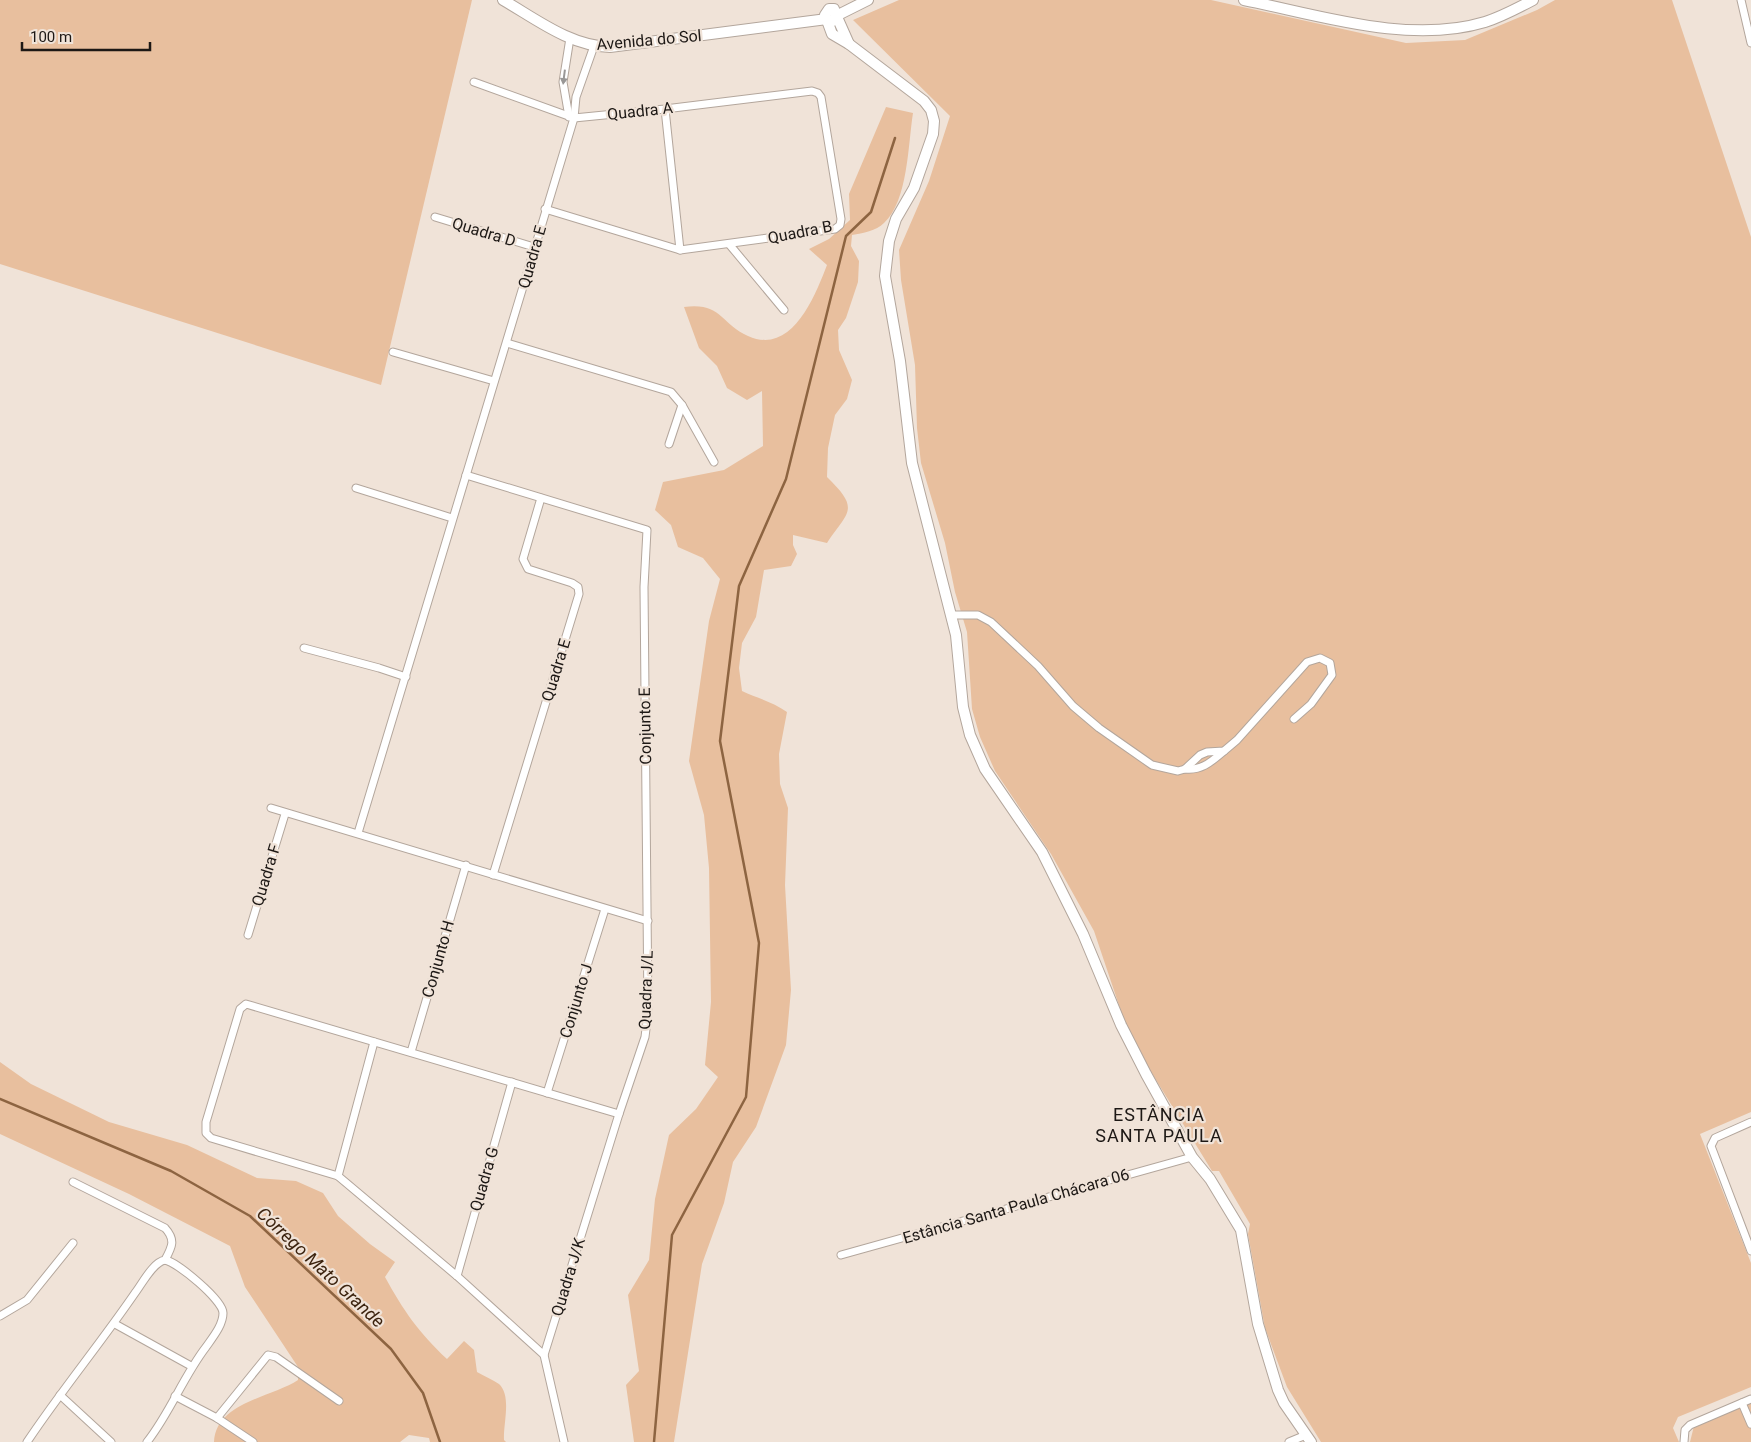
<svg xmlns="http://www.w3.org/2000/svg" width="1751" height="1442" viewBox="0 0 1751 1442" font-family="Roboto,sans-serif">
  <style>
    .green { fill: #e8bf9e }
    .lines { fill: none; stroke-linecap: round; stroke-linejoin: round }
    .stream { stroke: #8d6441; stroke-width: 2.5 }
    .street-casing { stroke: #b3a69c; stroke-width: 9 }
    .secondary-casing { stroke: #b3a69c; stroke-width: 12 }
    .street { stroke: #fff; stroke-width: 7 }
    .secondary { stroke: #fff; stroke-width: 10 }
    .oneway { fill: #999796 }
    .labels { text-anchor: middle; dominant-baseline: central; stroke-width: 4.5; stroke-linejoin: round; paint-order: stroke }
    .street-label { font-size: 16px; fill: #1d1815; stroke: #f0e3d8 }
    .neighbourhood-label { font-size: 18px; letter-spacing: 1px; fill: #1d1815; stroke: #f0e3d8 }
    .water-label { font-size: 18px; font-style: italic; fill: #3c230e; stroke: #f0e3d8 }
  </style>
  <rect width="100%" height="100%" fill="#f0e3d8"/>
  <!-- green -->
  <g class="green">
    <path d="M0,0H472L381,385L0,264Z"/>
    <path d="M899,0H1211L1406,43L1465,40L1537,10L1555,0H1672L1751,237V1112L1700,1134L1751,1263V1387L1678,1417L1673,1428L1679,1442H1321L1287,1387L1265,1328L1248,1234L1250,1224L1219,1171H1212L1145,1062L1127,1029L1094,931L1051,854L995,771L980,737L972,709L967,632L955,592L945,543L921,463L917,428L915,365L901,280L899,250L929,181L950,116L853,20Z"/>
    <path d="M886,107L913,113C908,144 908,201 884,223C876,231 863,233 852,235L851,246L859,261L858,282L846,318L838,330L839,350L852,380L847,399L835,415L828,448L827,477C861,510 848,511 827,543L793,535V545L797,554L791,566L764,570L756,617L742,643L739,668L742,691C757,698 773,702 787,712L779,754L780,784L788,808L785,885L791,990L786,1045L756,1127L733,1162L724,1203L702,1264L674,1442H634L626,1385L639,1371L628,1295L649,1260L655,1199L669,1135L696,1109L718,1077L705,1065L711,1002L709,868L704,815L689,761L709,621L720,579L703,558L678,547L671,525L655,510L663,482L724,470L763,446L762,391L747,400L727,388L717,366L699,348L684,307C721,302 720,323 748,336C792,356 815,296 827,265L809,249L829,239L850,220L849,194Z"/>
    <path d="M0,1062L31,1084L109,1122L187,1145L257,1178L296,1181L323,1193L338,1216L370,1244L395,1262L385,1277C403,1310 419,1333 447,1359L464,1341L474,1350L477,1372C484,1376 493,1380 499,1384C512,1396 503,1424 504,1440L506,1442H430L429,1438L409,1435L400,1442H214C216,1402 273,1397 298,1380V1367L245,1287L230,1246L129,1194L0,1134Z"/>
    <path d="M1751,1403V1442H1690L1694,1426Z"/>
  </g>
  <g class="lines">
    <!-- stream -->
    <g class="stream">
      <path d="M0,1099L171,1171L250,1216L391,1349L423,1393L440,1442"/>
      <path d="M654,1442L672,1235L746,1097L759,943L720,741L739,586L786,479L846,236L871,212L895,138"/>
    </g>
    <defs>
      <g id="street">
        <path d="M1741,0L1751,43"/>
        <path d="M474,82L574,118L665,109L812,91L818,93L821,97L841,219L840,225L835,229L680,250L545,209"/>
        <path d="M665,109L680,250"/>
        <path d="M569,117L563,82L570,38"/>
        <path d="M435,217L534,247"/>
        <path d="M729,244L784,310"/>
        <path d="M507,343L671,392L682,405L714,462"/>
        <path d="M393,352L494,381"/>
        <path d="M669,444L682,405"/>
        <path d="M466,475L647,530L644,587L648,1013L645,1037L619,1114L544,1355L564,1442"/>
        <path d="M356,488L452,518"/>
        <path d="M951,615H978L991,622L1038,666L1073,706L1099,728L1152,765L1178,771L1185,769L1200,755L1207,752L1224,751L1237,740L1307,662L1320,658L1330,663L1332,675L1311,704L1294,719"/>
        <path d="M304,648L379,668L406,677"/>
        <path d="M1185,769C1202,771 1212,761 1224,751"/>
        <path d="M271,808L648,921"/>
        <path d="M358,833L574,118L576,97L594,46"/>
        <path d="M493,875L579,594L578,587L572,583L528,569L523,559L541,498"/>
        <path d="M248,935L285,814"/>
        <path d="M411,1052L466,865"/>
        <path d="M547,1093L605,909"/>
        <path d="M1751,1122L1715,1138L1711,1146L1751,1251"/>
        <path d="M338,1176L374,1042"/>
        <path d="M841,1255L1192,1157"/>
        <path d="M457,1276L512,1082"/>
        <path d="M0,1316L27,1300L73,1243"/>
        <path d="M115,1324L191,1366"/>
        <path d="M544,1355L457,1276L338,1176L211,1138L206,1133V1122L240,1009L246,1004L619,1114"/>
        <path d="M60,1395L111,1442"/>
        <path d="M175,1396L217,1418L253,1442"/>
        <path d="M1742,1403L1751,1424"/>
        <path d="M217,1418L268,1355L276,1357L339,1401"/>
        <path d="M27,1442C61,1391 100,1344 135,1293C142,1284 153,1262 165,1260C172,1247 176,1240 165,1228L73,1182"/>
        <path d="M147,1442C170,1413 183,1377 206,1347C213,1337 223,1325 223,1313C223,1300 177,1262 165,1260"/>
        <path d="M1289,1442L1306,1435"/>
        <path d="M1684,1442L1685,1430L1690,1425L1751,1399"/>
      </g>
      <g id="secondary">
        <path d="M503,0C536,19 570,46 610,47L827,19"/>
        <path d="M1244,0C1319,15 1409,45 1485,22C1501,17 1518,8 1533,0"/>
        <path d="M838,15L868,0"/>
        <path d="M837,17L849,44"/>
        <path d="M828,20L833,21L837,17L834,9H829L825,15L832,34L849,44L924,101L931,110L934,121L933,134L914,188L896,219L889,241L885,276L900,361L912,463L956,635L963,707L970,735L985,769L1042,852L1083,934L1121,1025L1146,1074L1192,1157L1210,1179L1241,1230L1258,1324L1278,1390L1284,1403L1311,1442"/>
      </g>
    </defs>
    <!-- street casing -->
    <use href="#street" class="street-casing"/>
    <!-- secondary casing -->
    <use href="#secondary" class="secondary-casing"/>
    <!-- street -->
    <use href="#street" class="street"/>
    <!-- secondary -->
    <use href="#secondary" class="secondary"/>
  </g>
  <!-- one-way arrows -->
  <defs><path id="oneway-solid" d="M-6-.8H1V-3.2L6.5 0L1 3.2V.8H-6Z" transform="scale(1.25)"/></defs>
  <use class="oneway" href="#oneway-solid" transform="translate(564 77) rotate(97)"/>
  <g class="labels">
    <!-- street labels -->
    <g class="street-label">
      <text transform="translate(649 40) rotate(-5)">Avenida do Sol</text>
      <text transform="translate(640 111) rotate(-6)">Quadra A</text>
      <text transform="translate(484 232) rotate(17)">Quadra D</text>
      <text transform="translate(800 232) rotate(-11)">Quadra B</text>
      <text transform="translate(532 257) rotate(-74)">Quadra E</text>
      <text transform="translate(556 670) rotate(-73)">Quadra E</text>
      <text transform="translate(645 726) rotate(-91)">Conjunto E</text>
      <text transform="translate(266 875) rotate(-73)">Quadra F</text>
      <text transform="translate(438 959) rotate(-74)">Conjunto H</text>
      <text transform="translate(646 990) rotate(-88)">Quadra J/L</text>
      <text transform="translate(576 1001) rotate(-73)">Conjunto J</text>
      <text transform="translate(484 1179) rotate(-74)">Quadra G</text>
      <text transform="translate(1016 1206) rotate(-16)">Estância Santa Paula Chácara 06</text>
      <text transform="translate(568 1277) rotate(-73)">Quadra J/K</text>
    </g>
    <!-- neighbourhood labels -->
    <g class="neighbourhood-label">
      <text x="1159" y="1114">ESTÂNCIA<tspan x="1159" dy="21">SANTA PAULA</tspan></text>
    </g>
    <!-- water labels -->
    <g class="water-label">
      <text transform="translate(321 1267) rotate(43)">Córrego Mato Grande</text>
    </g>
  </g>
  <!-- scale -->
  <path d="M22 42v8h128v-8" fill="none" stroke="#1d1815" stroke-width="2.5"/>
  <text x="30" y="42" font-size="15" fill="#1d1815" stroke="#f0e3d8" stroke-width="4" paint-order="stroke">100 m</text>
</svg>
